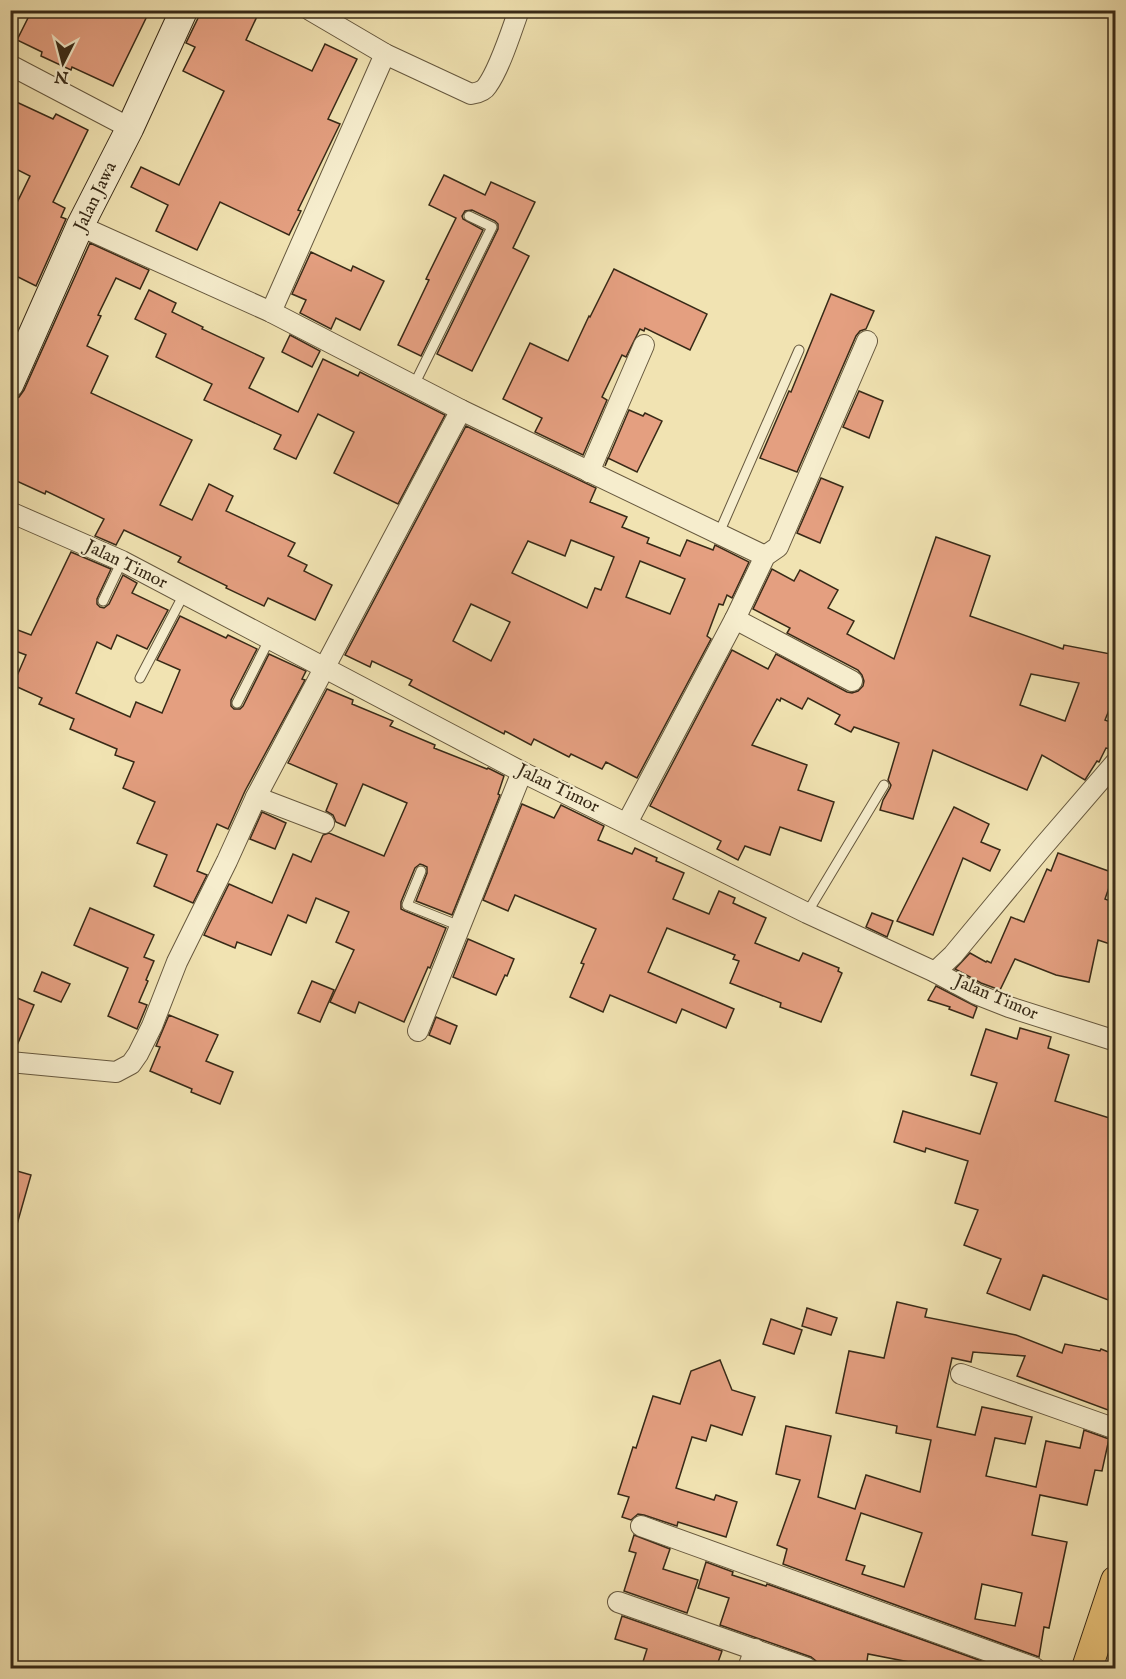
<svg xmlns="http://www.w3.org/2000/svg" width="1126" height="1679" viewBox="0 0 1126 1679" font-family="'IM FELL English',serif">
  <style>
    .building { fill: #e49f80; stroke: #382a17; stroke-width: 1.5; fill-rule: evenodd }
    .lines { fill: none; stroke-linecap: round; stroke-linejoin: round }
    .lane-casing { stroke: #66583e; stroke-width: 11 }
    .street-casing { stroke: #66583e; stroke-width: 22 }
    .secondary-casing { stroke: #382a17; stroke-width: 29 }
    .primary-casing { stroke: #382a17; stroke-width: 32 }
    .lane { stroke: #f6edcd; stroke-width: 9 }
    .street { stroke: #f6edcd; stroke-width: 20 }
    .secondary { stroke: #f6edcd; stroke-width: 27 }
    .primary { stroke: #e8c279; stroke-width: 30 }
    .labels { text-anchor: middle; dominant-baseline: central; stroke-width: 4.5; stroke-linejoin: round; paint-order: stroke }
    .street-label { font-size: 18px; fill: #382a17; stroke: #f6edcd }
  </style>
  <rect width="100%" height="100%" fill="#f1e3b2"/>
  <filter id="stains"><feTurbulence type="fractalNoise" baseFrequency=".00333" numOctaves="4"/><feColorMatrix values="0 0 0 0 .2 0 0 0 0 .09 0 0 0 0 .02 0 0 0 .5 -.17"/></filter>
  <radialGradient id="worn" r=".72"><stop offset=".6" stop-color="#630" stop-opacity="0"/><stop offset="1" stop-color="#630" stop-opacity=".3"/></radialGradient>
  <!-- building -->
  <g class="building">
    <path d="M32,10H150L113,86L72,67L71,70L41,56L42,52L17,40Z"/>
    <path d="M202,10H260L246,40L312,71L325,44L357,59L328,119L340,124L298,210L301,211L289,235L220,202L197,250L156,231L168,205L131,187L141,167L179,185L224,91L183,71L195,47L186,43Z"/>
    <path d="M10,99L53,119L56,114L88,130L53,202L65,208L61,217L66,219L36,286L10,273V217L30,176L10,166Z"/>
    <path d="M444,175L485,195L491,182L535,202L513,248L529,256L472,371L437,354L498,229V224L495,221L472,210L465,211L462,216L463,219L483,230L421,356L398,345L429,280L426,279L456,218L429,205Z"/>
    <path d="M90,243L149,270L140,289L116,278L98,315L101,316L87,346L108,356L91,393L192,440L160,505L192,520L209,484L233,496L226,511L295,543L288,556L307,565L304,571L332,585L315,620L268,598L264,606L226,588L227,586L178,562L181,557L124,530L116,545L95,536L104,519L46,491L45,494L10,478V400L19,397L24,390Z"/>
    <path d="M311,252L351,271L353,266L384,281L360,330L336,318L331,329L300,313L306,300L292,294Z"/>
    <path d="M614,269L707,314L690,350L645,328L644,331L640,329L626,357L622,355L602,397L607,400L583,455L535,432L542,418L503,399L530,343L568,361L589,316L590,317Z"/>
    <path d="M149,290L176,303L172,312L203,327L202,329L264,358L249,388L298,412L323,359L358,376L360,372L445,415L398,504L334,473L354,432L318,414L296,459L274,449L281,435L204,400L212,384L156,357L166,334L135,319Z"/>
    <path d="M831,294L874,311L866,329L860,331L856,336L797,472L760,458L789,391L791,392Z"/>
    <path d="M290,335L320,351L312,367L282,352Z"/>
    <path d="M859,391L883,401L869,438L843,427Z"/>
    <path d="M629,410L643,416L645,413L662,421L637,472L608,458L605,466Z"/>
    <path d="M466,426L596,488L590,502L627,517L622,527L649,538L647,543L680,556L687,540L713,550L715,545L749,562L732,598L727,595L723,605L719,604L707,636L711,639L637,778L606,762L602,769L571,754L569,757L534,739L531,745L505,731L504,734L409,685L412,680L372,661L370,667L345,655ZM571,540L614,557L601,590L595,588L587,608L512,573L528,541L565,556ZM640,561L685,579L670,614L626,597ZM471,604L510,622L491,661L453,641Z"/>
    <path d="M821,478L843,487L820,543L797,533Z"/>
    <path d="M936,537L990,556L970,616L1063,649L1064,645L1116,655V693L1105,720L1116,724V750L1106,748L1099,762L1097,761L1085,780L1042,755L1027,790L933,750L913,819L880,810L883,800L890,788L891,785L888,780L899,743L854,727L851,732L835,724L840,715L808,698L802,709L781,698L780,701L777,699L752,745L807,765L798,790L834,802L821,841L780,827L770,855L745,846L738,860L717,849L721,841L650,806L732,650L768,669L776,654L847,692L852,693L858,691L863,686L864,681L862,675L858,670L787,633L790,628L753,609L772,569L794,581L800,570L838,590L828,608L854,621L847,634L894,659ZM1031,674L1079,683L1065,721L1020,705Z"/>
    <path d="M71,552L111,569L97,599V604L100,607L104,608L109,604L123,575L137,583L132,593L168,610L147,649L117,635L111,649L97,642L76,693L130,717L136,702L162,713L180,670L157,660L180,616L226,638L228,635L257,649L231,700V706L234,709H240L243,706L269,654L306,671L302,679L305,680L245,791L228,829L217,824L197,871L207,875L193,903L154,886L167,855L137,843L155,802L123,788L134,762L115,755L117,749L70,729L74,719L39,704L42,698L13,685L26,655L10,649V627L31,635Z"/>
    <path d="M327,689L353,700L352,704L393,721L390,726L435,745L434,748L487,769L488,768L504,776L498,794L500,795L452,915L416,901L427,873V867L423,865L420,864L415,868L401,902V909L405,911L446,928L430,968L428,967L404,1022L359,1002L355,1013L330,1002L354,950L336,942L349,912L316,898L306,923L288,915L271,955L237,942L235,948L204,935L229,884L272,903L293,854L311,862L323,835L329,833L384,856L407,803L363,784L345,826L336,822L333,815L326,811L337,784L288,763Z"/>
    <path d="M522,804L554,818L561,805L604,826L598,840L632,854L635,848L657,858L656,861L684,873L673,899L709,914L719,891L735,898L733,903L766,918L755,943L799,961L803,953L839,968L838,971L842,973L821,1022L780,1007L781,1003L730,983L739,961L733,959L735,955L667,928L648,972L734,1009L726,1028L682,1009L676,1023L610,995L603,1012L570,997L584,964L581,963L596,929L515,895L508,911L483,900Z"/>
    <path d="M954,807L989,824L981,842L1000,850L990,871L963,858L933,935L897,921Z"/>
    <path d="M262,812L286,823L275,849L250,839Z"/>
    <path d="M1058,853L1114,873L1105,899L1116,903V946L1098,940L1089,982L1056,975L1015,959L1000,990L981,983L955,969L970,953L986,962L987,961L991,963L1011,917L1024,922L1047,869L1051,871Z"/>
    <path d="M90,908L154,935L144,957L154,961L146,980L148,981L139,1002L147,1005L137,1029L108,1016L128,968L74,945Z"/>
    <path d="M872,913L893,921L887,937L866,927Z"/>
    <path d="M468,939L514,959L507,976L505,975L496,995L453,977Z"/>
    <path d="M42,972L70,984L61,1002L34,991Z"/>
    <path d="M312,981L334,990L320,1022L298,1013Z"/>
    <path d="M936,986L977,1007L973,1018L949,1009L950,1007L928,1000Z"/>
    <path d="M10,995L34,1005L15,1050H10Z"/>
    <path d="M169,1015L218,1035L206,1061L233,1072L220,1104L191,1092L192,1089L150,1071L160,1047L156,1046Z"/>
    <path d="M436,1017L457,1026L450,1044L429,1035Z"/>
    <path d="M1020,1028L1051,1037L1048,1048L1069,1055L1055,1101L1116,1120V1254L1111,1268L1116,1270V1303L1043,1275L1030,1310L987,1293L1001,1259L964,1245L978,1210L955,1203L968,1161L926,1148L925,1152L894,1142L903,1111L980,1134L997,1083L971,1075L986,1029L1017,1039Z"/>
    <path d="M10,1169L31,1175L16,1228L10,1227Z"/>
    <path d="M897,1302L927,1309L925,1317L1016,1335L1062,1353L1065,1344L1100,1351L1101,1349L1116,1355V1413L1017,1376L1025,1356L973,1352L971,1362L952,1358L937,1427L975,1435L982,1407L1032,1417L1025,1444L995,1438L986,1476L1036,1487L1046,1441L1080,1448L1084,1430L1109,1439L1102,1471L1095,1470L1087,1505L1040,1495L1032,1535L1067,1542L1049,1628L1044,1627L1039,1657L783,1564L787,1549L777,1545L800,1480L776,1474L786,1426L831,1436L818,1497L855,1509L866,1475L920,1492L931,1440L896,1433L897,1426L836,1413L849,1351L884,1358ZM861,1513L922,1533L904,1587L862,1574L865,1566L846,1560ZM982,1584L1022,1593L1015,1626L975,1619Z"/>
    <path d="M807,1308L837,1318L831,1335L802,1326Z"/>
    <path d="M771,1319L802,1330L794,1354L763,1344Z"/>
    <path d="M720,1360L732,1390L755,1397L742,1435L711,1425L706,1441L692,1437L676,1488L714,1500L716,1495L737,1502L726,1537L678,1522L677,1526L644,1515L638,1514L631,1520L622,1517L629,1497L618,1494L633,1447L636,1448L653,1396L680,1404L691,1371Z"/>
    <path d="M634,1535L670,1549L663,1569L698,1580L687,1613L624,1591L636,1553L629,1551Z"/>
    <path d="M706,1562L733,1572L732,1575L766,1586L767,1584L1001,1668H940L868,1654L866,1668H819L816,1661L811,1657L720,1625L729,1598L698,1588Z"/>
    <path d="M622,1616L722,1651L716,1668H641L647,1649L615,1639Z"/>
  </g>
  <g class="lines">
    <defs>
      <g id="lane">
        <path d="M414,385L492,227L469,216"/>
        <path d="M719,533L799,350"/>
        <path d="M103,601L122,561"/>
        <path d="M140,678L184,594"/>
        <path d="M237,703L270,638"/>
        <path d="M421,871L407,905L460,926"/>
        <path d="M807,913L884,785"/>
      </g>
      <g id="street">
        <path d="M310,10L385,54L471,94C477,93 484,91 487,86C500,68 511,32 519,10"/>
        <path d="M10,65L130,128"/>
        <path d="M80,226L271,312L461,410L765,556"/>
        <path d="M271,312L385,54"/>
        <path d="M589,472L644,345"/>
        <path d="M10,512L122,561L522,772L807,913L935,972L976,994L1009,1007L1116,1041"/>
        <path d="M735,619L852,681"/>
        <path d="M256,797L324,823"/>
        <path d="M627,823L735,619L765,556L778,547L867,341"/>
        <path d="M935,972L953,955L1041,849L1116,762"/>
        <path d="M418,1031L522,772"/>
        <path d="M10,1062L116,1072L131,1064L138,1054L152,1026L177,962L227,861L256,797L461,410"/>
        <path d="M961,1374L1116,1429"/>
        <path d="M641,1526L1035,1668"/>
        <path d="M618,1602L807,1668"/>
        <path d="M748,1668L755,1649"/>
      </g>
      <path id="secondary" d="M10,384L80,226L130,128L184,10"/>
      <path id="primary" d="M1087,1668L1116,1581"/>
    </defs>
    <!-- lane casing -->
    <use href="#lane" class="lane-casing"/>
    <!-- street casing -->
    <use href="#street" class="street-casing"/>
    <!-- secondary casing -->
    <use href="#secondary" class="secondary-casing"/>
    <!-- primary casing -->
    <use href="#primary" class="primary-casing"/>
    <!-- lane -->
    <use href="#lane" class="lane"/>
    <!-- street -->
    <use href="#street" class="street"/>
    <!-- secondary -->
    <use href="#secondary" class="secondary"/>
    <!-- primary -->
    <use href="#primary" class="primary"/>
  </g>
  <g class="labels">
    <!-- street labels -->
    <g class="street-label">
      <text transform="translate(96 197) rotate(-64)">Jalan Jawa</text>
      <text transform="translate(126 565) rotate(26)">Jalan Timor</text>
      <text transform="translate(558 789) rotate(26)">Jalan Timor</text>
      <text transform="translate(996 998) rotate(23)">Jalan Timor</text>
    </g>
  </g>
  <!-- margin -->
  <rect width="1126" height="1679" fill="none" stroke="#f1e3b2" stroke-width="36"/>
  <rect x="12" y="12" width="1102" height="1655" fill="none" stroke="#382a17" stroke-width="3"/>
  <rect x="18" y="18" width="1090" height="1643" fill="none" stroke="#382a17" stroke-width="1.5"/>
  <!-- north arrow -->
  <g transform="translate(63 63) rotate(186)" stroke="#f6edcd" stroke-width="4.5" paint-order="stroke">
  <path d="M0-4.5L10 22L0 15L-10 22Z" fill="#382a17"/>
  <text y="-9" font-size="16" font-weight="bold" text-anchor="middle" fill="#382a17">N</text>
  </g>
  <rect width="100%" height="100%" filter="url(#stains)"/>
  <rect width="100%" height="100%" fill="url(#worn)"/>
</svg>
